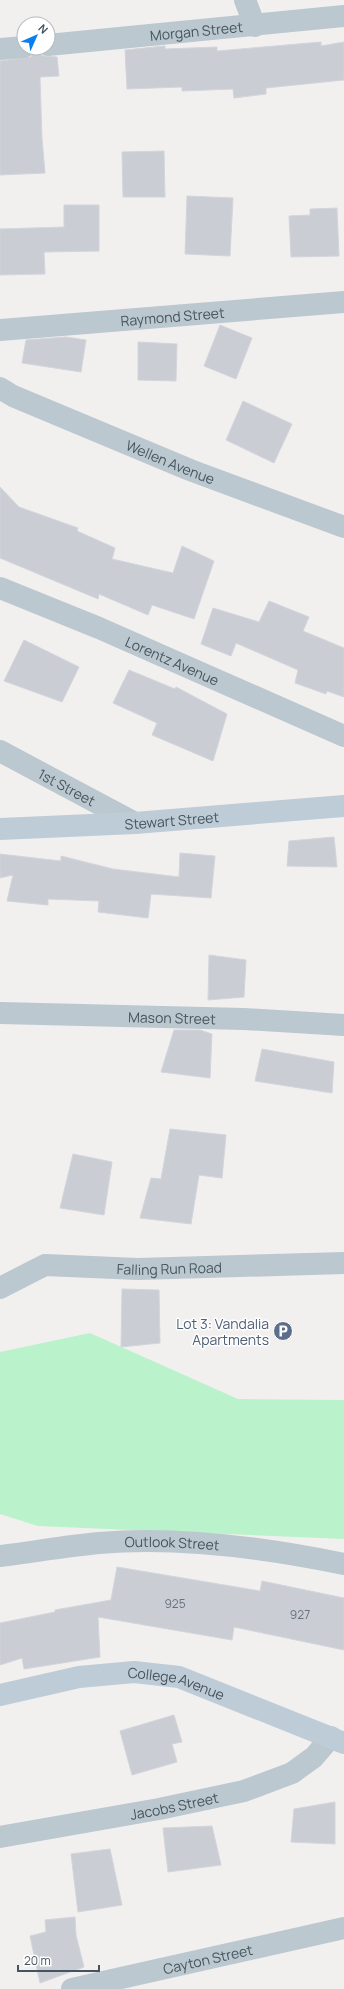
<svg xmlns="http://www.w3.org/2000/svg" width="344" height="1989" viewBox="0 0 344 1989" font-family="Manrope,sans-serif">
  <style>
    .green { fill: #baf2cc }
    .building { fill: #caced4; stroke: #d2d5db }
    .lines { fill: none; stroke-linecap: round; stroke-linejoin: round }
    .street { stroke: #bbc8cf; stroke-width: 22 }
    .secondary { stroke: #beccd7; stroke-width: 22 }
    .labels { text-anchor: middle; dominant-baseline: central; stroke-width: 3; stroke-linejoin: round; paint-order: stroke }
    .number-label { font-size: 12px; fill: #66727c }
    .street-label { font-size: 14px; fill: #45545e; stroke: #fff }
    .service-label { font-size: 14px; fill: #4e5e75; stroke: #fff; text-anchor: end }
  </style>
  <rect width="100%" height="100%" fill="#f2efef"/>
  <!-- green -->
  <path class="green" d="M90,1333L238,1399L344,1400V1539L38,1526L0,1514V1352Z"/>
  <!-- building -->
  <g class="building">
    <path d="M321,42V46L344,42V80L266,88V94L234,98L233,89L182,91V87L127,89L125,50L165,46V49L217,47V51Z"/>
    <path d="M36,48L38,53L43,56L57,57L59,76L40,77L42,139L45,173L0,175V61L31,57Z"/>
    <path d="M164,151L165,197H123L122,152Z"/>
    <path d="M187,196L233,198L230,256L185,254Z"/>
    <path d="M64,205H99V251L44,252L45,274L0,275V229L64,227Z"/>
    <path d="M337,208L339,256L291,257L289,216L310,215V209Z"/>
    <path d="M220,325L252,338L236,379L204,366Z"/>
    <path d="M66,337L86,340L81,372L22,363L26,340Z"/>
    <path d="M138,342L177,344L176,381L138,380Z"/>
    <path d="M243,401L292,424L274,463L226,440Z"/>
    <path d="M0,487L19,507L78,528L77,531L115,548L112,559L173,573L182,546L214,561L194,619L152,605L148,615L99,594L98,599L0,558Z"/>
    <path d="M269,601L309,617L303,631L344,648V697L327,691L326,694L295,683L298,670L236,643L231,656L201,644L213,608L259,622Z"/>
    <path d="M24,640L79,667L62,702L4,681Z"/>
    <path d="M129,670L175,689L176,687L227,714L213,761L152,735L157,723L113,703Z"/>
    <path d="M334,837L337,867L287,866L289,841Z"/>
    <path d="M180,853L215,856L211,898L151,894L148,918L98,912L99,901L48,899V905L7,901L13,875L0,878V854L61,861V856L113,869L179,877Z"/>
    <path d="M209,955L246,960L244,997L208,1000Z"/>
    <path d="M174,1030H200L212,1034L210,1078L161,1072Z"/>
    <path d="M262,1049L334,1062L332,1093L255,1081Z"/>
    <path d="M170,1129L226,1135L222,1178L199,1175L191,1224L140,1218L151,1178L161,1179Z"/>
    <path d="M73,1154L112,1162L104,1215L60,1208Z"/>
    <path d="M122,1289L159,1290L160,1343L121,1347Z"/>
    <path d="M117,1567L260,1591L262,1581L344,1598V1650L234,1627L232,1640L98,1617L100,1657L24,1669L22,1658L0,1665V1623L55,1612V1610L111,1600Z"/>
    <path d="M174,1715L182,1742L172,1744L177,1762L132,1775L120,1731Z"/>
    <path d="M335,1802V1844L291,1842L294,1809Z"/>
    <path d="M212,1826L221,1865L168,1872L163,1828Z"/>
    <path d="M110,1849L122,1905L78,1912L71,1854Z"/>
    <path d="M75,1917L76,1935L84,1967L40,1983L30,1936L46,1932L45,1920Z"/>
  </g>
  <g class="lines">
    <!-- street -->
    <g class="street">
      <path d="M245,0L255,26"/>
      <path id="s1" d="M48,45L344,16"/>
      <path d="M0,49L24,47"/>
      <path id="s2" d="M0,330L344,302"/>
      <path id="s3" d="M0,388L13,396L190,470L344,527"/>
      <path id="s4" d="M0,588L99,628L344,736"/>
      <path id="s5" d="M0,751L135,823"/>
      <path id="s6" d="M0,1013L244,1019L344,1025"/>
      <path id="s7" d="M0,1288L45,1265L138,1269L344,1263"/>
      <path id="s8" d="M0,1556C33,1552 66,1546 99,1543C179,1536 266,1548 344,1564"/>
      <path id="s9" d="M0,1837L159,1809L244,1791L292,1773L314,1757L331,1737"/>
      <path id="s10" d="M72,1989L344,1928"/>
    </g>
    <!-- secondary -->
    <g class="secondary">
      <path id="s11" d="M0,829L135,823L344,806"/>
      <path id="s12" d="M0,1695L79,1677L134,1672L179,1677L344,1743"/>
    </g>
  </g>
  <!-- icons -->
  <defs>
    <symbol id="parking-disc" viewBox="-11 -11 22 22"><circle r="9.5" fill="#5c6f8a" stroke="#fff"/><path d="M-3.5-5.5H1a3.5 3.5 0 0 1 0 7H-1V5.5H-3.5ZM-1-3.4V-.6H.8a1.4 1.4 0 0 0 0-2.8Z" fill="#fff"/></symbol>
  </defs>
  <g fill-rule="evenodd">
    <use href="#parking-disc" x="272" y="1320" width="22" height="22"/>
  </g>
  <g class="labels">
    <!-- number labels -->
    <g class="number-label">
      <text x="175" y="1603">925</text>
      <text x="300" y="1614">927</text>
    </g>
    <!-- street labels -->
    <g class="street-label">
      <text stroke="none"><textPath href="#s1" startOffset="149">Morgan Street</textPath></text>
      <text stroke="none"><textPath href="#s2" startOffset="173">Raymond Street</textPath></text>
      <text stroke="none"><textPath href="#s3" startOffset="186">Wellen Avenue</textPath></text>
      <text stroke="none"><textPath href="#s4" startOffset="187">Lorentz Avenue</textPath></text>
      <text stroke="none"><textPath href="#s5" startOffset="76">1st Street</textPath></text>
      <text stroke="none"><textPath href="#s11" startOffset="172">Stewart Street</textPath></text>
      <text stroke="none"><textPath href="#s6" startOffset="172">Mason Street</textPath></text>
      <text stroke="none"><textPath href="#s7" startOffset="175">Falling Run Road</textPath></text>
      <text stroke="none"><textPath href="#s8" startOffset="173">Outlook Street</textPath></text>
      <text stroke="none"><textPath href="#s12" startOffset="180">College Avenue</textPath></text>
      <text stroke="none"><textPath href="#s9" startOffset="177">Jacobs Street</textPath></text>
      <text stroke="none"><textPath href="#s10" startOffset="139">Cayton Street</textPath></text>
    </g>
    <!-- service labels -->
    <g class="service-label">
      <text x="269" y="1323">Lot 3: Vandalia<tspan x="269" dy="16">Apartments</tspan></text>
    </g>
  </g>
  <!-- north arrow -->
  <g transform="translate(36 36) rotate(45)"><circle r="19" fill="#ffffff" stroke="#b5bbbf"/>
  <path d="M0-3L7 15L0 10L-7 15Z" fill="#0c7fef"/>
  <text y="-6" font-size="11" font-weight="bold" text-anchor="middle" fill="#45545e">N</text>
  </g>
  <!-- scale -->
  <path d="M18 1965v6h81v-6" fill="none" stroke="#45545e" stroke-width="2"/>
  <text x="24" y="1965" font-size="12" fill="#45545e" stroke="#ffffff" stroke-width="3" paint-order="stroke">20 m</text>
</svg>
